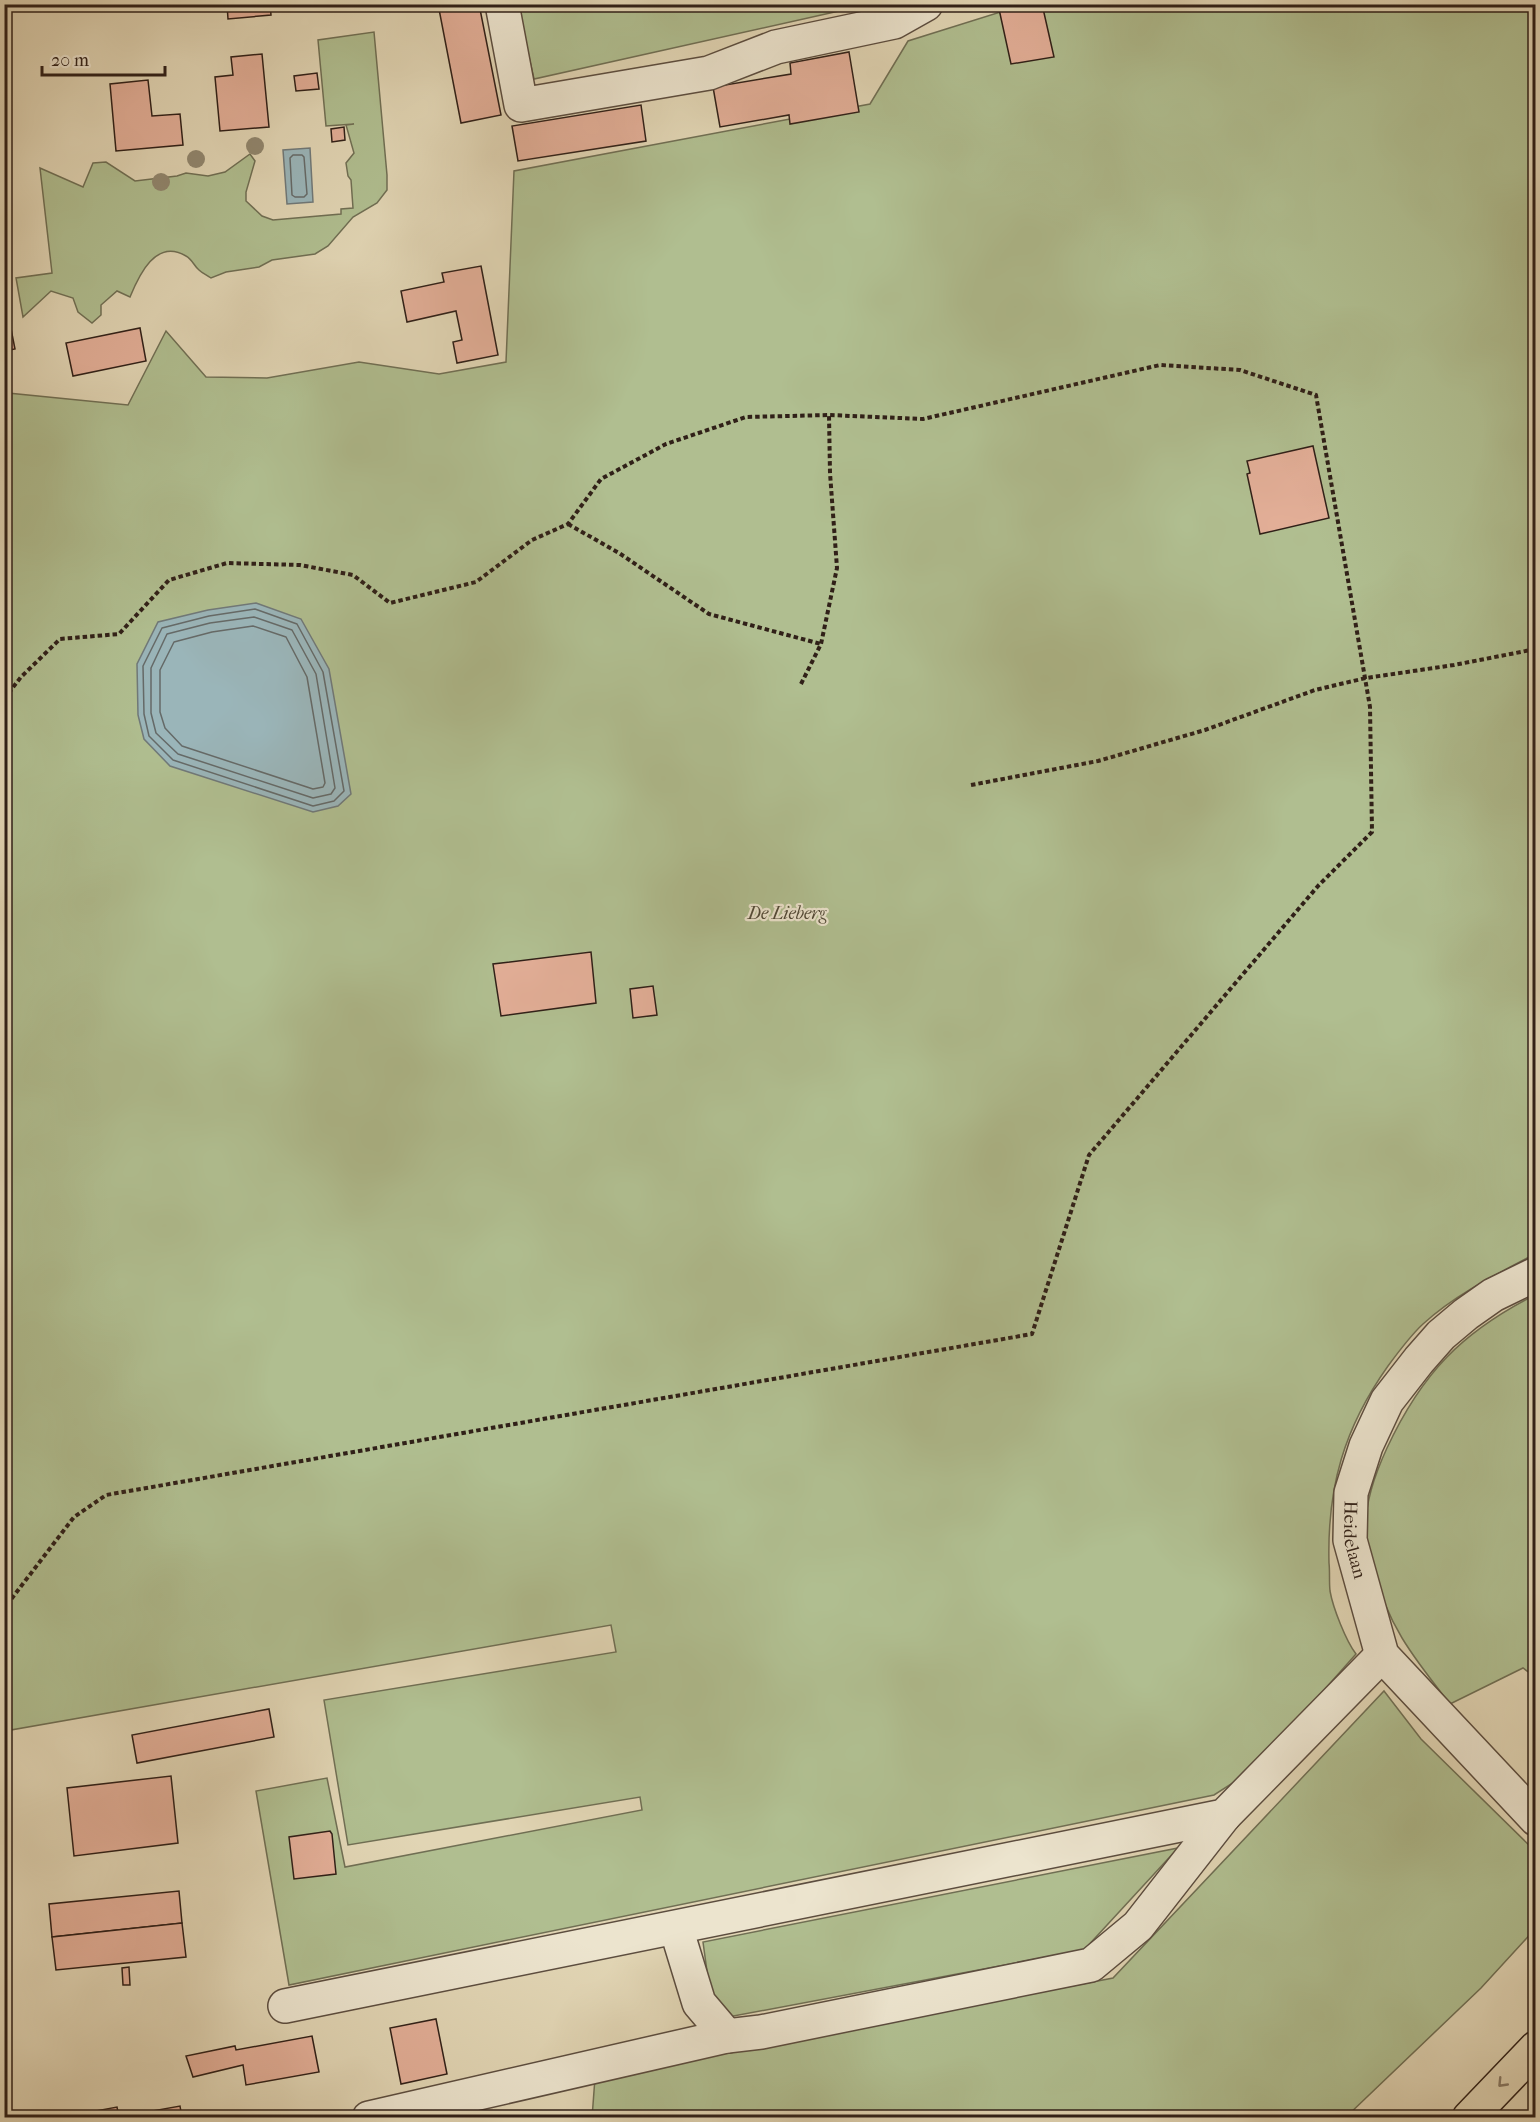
<svg xmlns="http://www.w3.org/2000/svg" width="1540" height="2122" viewBox="0 0 1540 2122" font-family="'IM FELL French Canon',serif">
  <style>
    .green { fill: #b0be90; stroke: #706f54; stroke-width: 1.5 }
    .water { fill: #9ab5b9; stroke: #707979; stroke-width: 1.5 }
    .lines { fill: none; stroke-linecap: round; stroke-linejoin: round }
    .shore { stroke: #656a68; stroke-width: 1.5 }
    .building { fill: #e2ae97; stroke: #302018; stroke-width: 1.5 }
    .minor-casing { stroke: #5c4d3f; stroke-width: 36 }
    .highway-casing { stroke: #302018; stroke-width: 36 }
    .path { stroke: #302018; stroke-width: 4; stroke-dasharray: 4.5 3; stroke-linecap: butt }
    .minor { stroke: #ece4ce; stroke-width: 33 }
    .highway { stroke: #e1d5b4; stroke-width: 33 }
    .tree { fill: #91876f }
    .oneway { stroke: #887a66 }
    .labels { text-anchor: middle; dominant-baseline: central; stroke-width: 4.5; stroke-linejoin: round; paint-order: stroke }
    .park-label { font-size: 18px; font-style: italic; fill: #504836; stroke: #ece4ce }
    .street-label { font-size: 18px; fill: #302018; stroke: #ece4ce }
  </style>
  <rect width="100%" height="100%" fill="#e1d5b4"/>
  <filter id="stains"><feTurbulence type="fractalNoise" baseFrequency=".00333" numOctaves="4"/><feColorMatrix values="0 0 0 0 .2 0 0 0 0 .09 0 0 0 0 .02 0 0 0 .5 -.17"/></filter>
  <radialGradient id="worn" r=".72"><stop offset=".6" stop-color="#630" stop-opacity="0"/><stop offset="1" stop-color="#630" stop-opacity=".3"/></radialGradient>
  <!-- green -->
  <g class="green">
    <path d="M517,4L866,5L534,79Z"/>
    <path d="M1023,5H1535V1254C1497,1274 1456,1294 1423,1324C1410,1336 1399,1351 1388,1366C1344,1428 1327,1487 1329,1563C1330,1572 1329,1582 1330,1591C1333,1608 1346,1641 1356,1654L1253,1770L1214,1795L289,1985L256,1791L327,1778L345,1867L642,1810L640,1797L348,1845L324,1700L616,1652L611,1625L5,1731L4,382L8,393L128,405L166,331L206,377L267,378L359,362L439,374L506,362L514,171L870,104L908,41Z"/>
    <path d="M374,32L387,175V190L377,203L353,217L328,246L315,254L272,260L259,267L226,272L211,278C207,275 202,273 199,270C194,266 192,259 186,256C156,238 139,275 130,297L117,291L101,305V315L92,323L78,312L73,298L51,291L23,317L16,278L52,273L40,168L83,187L93,163L106,162L135,181L177,176L186,173L208,176L225,172L250,154L255,161L246,192V201L262,216L273,220L341,214V209L353,208L351,180L348,176L346,163L354,153L346,125L354,124L326,126L318,40Z"/>
    <path d="M1535,1295V1677L1523,1668L1450,1704C1414,1658 1387,1625 1373,1567C1371,1557 1366,1546 1366,1536C1363,1506 1375,1474 1387,1448C1422,1373 1462,1332 1535,1295Z"/>
    <path d="M1384,1691L1421,1739L1535,1851V1929L1481,1988L1346,2117L592,2118L595,2078L1113,1978Z"/>
    <path d="M1178,1848L1084,1950L723,2018L710,1993L703,1942Z"/>
  </g>
  <!-- water -->
  <g class="water">
    <path d="M310,148L313,202L287,204L283,150Z"/>
    <path d="M256,603L301,619L329,669L351,794L338,806L313,812L170,766L144,739L138,715L137,664L158,622L208,610Z"/>
  </g>
  <g class="lines">
    <!-- shore -->
    <g class="shore">
      <path d="M293,155H302L304,157L307,194L304,197H295L292,195L290,158Z"/>
      <path d="M255,609L297,624L323,672L344,791L334,801L313,806L173,760L149,736L144,714L143,666L162,628L209,616Z"/>
      <path d="M254,617L292,630L316,674L335,788L331,794L313,798L178,754L156,733L151,713V668L167,634L210,623Z"/>
      <path d="M253,626L286,637L307,677L325,783L323,787L313,789L182,746L165,728L160,712V670L174,642L212,632Z"/>
    </g>
  </g>
  <!-- building -->
  <g class="building">
    <path d="M227,4H270L271,15L228,19Z"/>
    <path d="M438,4H479L501,115L461,123Z"/>
    <path d="M1019,4H1042L1054,57L1011,64L999,9Z"/>
    <path d="M849,52L859,112L790,124L789,115L720,127L713,87L791,74L790,63Z"/>
    <path d="M262,54L269,127L220,131L215,77L233,75L231,57Z"/>
    <path d="M317,73L319,89L296,91L294,76Z"/>
    <path d="M148,80L152,116L180,114L183,145L116,151L110,84Z"/>
    <path d="M641,105L646,141L518,161L512,126Z"/>
    <path d="M344,127L345,140L332,142L331,129Z"/>
    <path d="M481,266L498,355L457,363L453,342L462,340L456,311L407,322L401,291L444,282L442,273Z"/>
    <path d="M10,324L15,349L4,351V326Z"/>
    <path d="M140,328L146,361L73,376L66,343Z"/>
    <path d="M1313,446L1329,518L1260,534L1247,474L1250,473L1247,461Z"/>
    <path d="M591,952L596,1003L501,1016L493,964Z"/>
    <path d="M653,986L657,1015L633,1018L630,989Z"/>
    <path d="M269,1709L274,1737L137,1763L132,1735Z"/>
    <path d="M171,1776L178,1843L74,1856L67,1788Z"/>
    <path d="M330,1831L332,1834L336,1874L294,1879L289,1837Z"/>
    <path d="M179,1891L182,1923L52,1937L49,1904Z"/>
    <path d="M182,1923L186,1957L56,1970L52,1937Z"/>
    <path d="M129,1967L130,1985H123L122,1968Z"/>
    <path d="M436,2019L447,2074L401,2084L390,2028Z"/>
    <path d="M312,2036L319,2072L246,2085L243,2065L193,2077L186,2056L235,2046L236,2050Z"/>
    <path d="M180,2106L182,2118H79V2114L117,2107L119,2117Z"/>
  </g>
  <g class="lines">
    <defs>
      <g id="minor">
        <path d="M502,4L521,105L709,73L776,47L894,22L926,4"/>
        <path id="s1" d="M1536,1274L1493,1295L1466,1314L1441,1335L1419,1360L1387,1401L1366,1446L1351,1493L1350,1540L1382,1655L1536,1819"/>
        <path d="M676,1928L699,2003L727,2036"/>
        <path d="M285,2006L1224,1816L1382,1655"/>
        <path d="M369,2118L727,2036L761,2032L1091,1965L1138,1926L1224,1816"/>
      </g>
      <path id="highway" d="M1469,2118L1536,2048"/>
    </defs>
    <!-- minor casing -->
    <use href="#minor" class="minor-casing"/>
    <!-- highway casing -->
    <use href="#highway" class="highway-casing"/>
    <!-- path -->
    <g class="path">
      <path d="M568,524L619,553L709,614L821,644"/>
      <path d="M801,684L821,644L837,568L830,473L829,415"/>
      <path d="M4,699L21,677L60,639L119,634L169,580L227,563L300,565L353,575L390,603L476,582L532,540L568,524L601,479L666,444L746,417L829,415L923,419L1160,365L1240,370L1316,395L1370,707L1372,832L1318,886L1089,1155L1032,1334L106,1495L74,1517L9,1602L4,1604"/>
      <path d="M971,785L1098,761L1205,730L1315,690L1366,678L1454,665L1536,649"/>
    </g>
    <!-- minor -->
    <use href="#minor" class="minor"/>
    <!-- highway -->
    <use href="#highway" class="highway"/>
  </g>
  <!-- trees -->
  <g class="tree">
    <circle cx="255" cy="146" r="9"/>
    <circle cx="196" cy="159" r="9"/>
    <circle cx="161" cy="182" r="9"/>
  </g>
  <!-- one-way arrows -->
  <defs><path id="oneway-chevron" d="M-2-3.5L2.5 0L-2 3.5" fill="none" stroke-width="1.6" stroke-linecap="round" stroke-linejoin="round" transform="scale(1.5)"/></defs>
  <use class="oneway" href="#oneway-chevron" transform="translate(1502 2083) rotate(134)"/>
  <g class="labels">
    <!-- park labels -->
    <g class="park-label">
      <text x="787" y="913">De Lieberg</text>
    </g>
    <!-- street labels -->
    <g class="street-label">
      <text stroke="none"><textPath href="#s1" startOffset="345">Heidelaan</textPath></text>
    </g>
  </g>
  <!-- margin -->
  <rect width="1540" height="2122" fill="none" stroke="#e1d5b4" stroke-width="24"/>
  <rect x="6" y="6" width="1528" height="2110" fill="none" stroke="#302018" stroke-width="3"/>
  <rect x="12" y="12" width="1516" height="2098" fill="none" stroke="#302018" stroke-width="1.5"/>
  <!-- scale -->
  <path d="M42 66v9h123v-9" fill="none" stroke="#302018" stroke-width="3"/>
  <text x="51" y="66" font-size="18" fill="#302018" stroke="#ece4ce" stroke-width="4.5" paint-order="stroke">20 m</text>
  <rect width="100%" height="100%" filter="url(#stains)"/>
  <rect width="100%" height="100%" fill="url(#worn)"/>
</svg>
